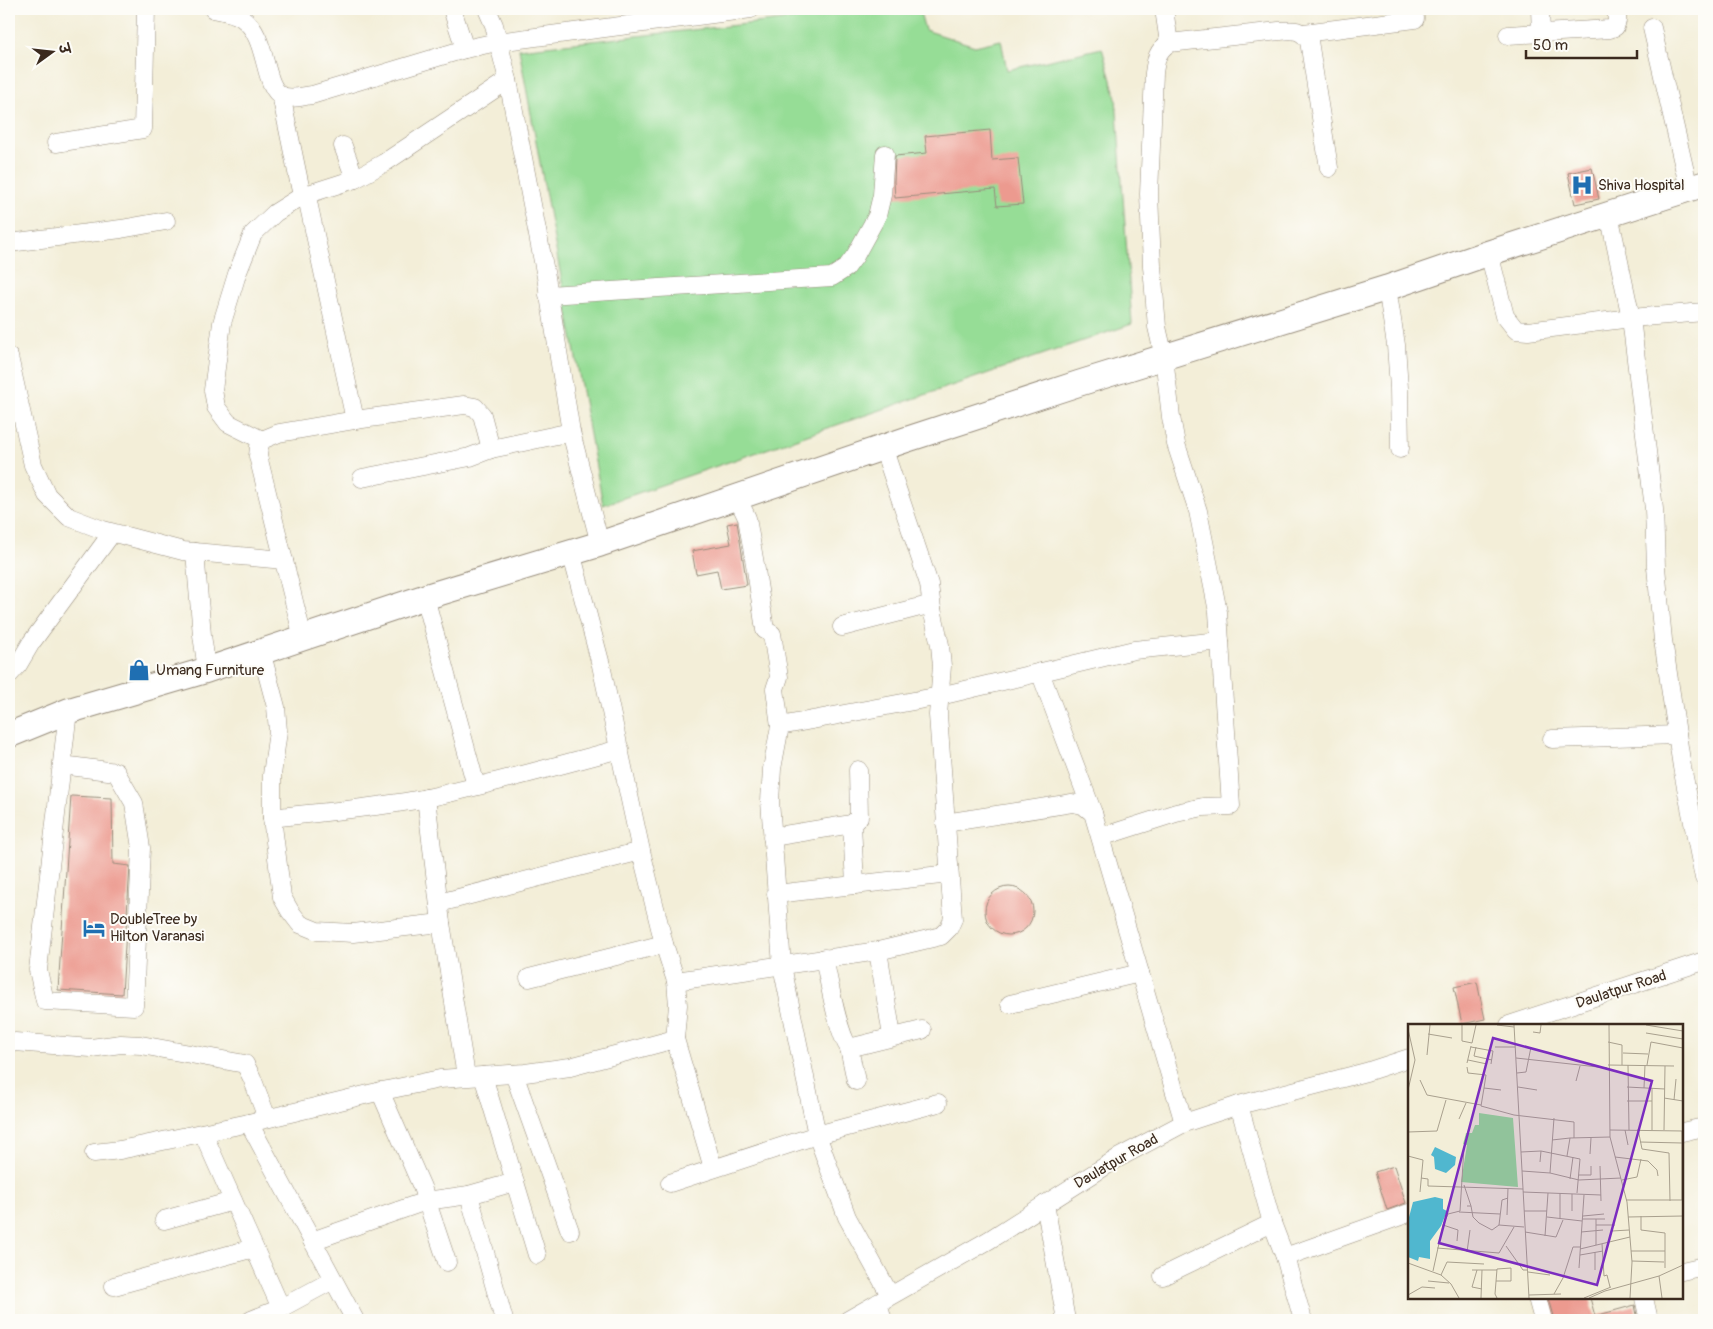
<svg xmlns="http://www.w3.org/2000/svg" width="1713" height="1329" font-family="Pangolin,'Playpen Sans Deva',sans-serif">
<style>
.green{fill:#96dd96;stroke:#68845a}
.building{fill:#ec9a8f}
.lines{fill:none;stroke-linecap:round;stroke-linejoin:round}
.minor-casing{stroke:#978c7b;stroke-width:19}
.highway-casing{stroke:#978c7b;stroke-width:27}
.minor{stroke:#fff;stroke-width:18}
.highway{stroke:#fff;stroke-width:25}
.labels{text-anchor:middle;stroke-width:4;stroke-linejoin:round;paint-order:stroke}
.poi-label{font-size:15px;fill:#3b2a1e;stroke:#fdfcf7;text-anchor:start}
.street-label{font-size:15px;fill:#3b2a1e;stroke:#fdfcf7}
.inset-road{fill:none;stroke:#a9a08e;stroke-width:1}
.view{fill:#7b2cbf;fill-opacity:0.15;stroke:#7b2cbf;stroke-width:2.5}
.inset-edge{fill:none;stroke:#3b2a1e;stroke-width:2.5}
</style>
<rect width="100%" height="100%" fill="#fdfcf7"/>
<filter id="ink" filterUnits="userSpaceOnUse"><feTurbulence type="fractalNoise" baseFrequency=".02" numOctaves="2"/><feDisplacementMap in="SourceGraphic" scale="10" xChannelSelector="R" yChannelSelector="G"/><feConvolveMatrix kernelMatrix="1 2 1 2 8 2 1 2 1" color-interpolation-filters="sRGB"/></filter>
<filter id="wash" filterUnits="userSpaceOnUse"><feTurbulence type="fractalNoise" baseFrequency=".0096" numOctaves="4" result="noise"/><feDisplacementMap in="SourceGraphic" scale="20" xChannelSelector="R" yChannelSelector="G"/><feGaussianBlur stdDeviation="1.12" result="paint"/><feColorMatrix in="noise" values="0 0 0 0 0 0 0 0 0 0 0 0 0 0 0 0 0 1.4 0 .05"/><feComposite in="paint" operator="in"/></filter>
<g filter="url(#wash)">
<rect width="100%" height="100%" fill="#f3eed8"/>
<path class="green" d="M827 9H919L925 30 975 46 1001 40 1007 70 1102 48 1116 98 1132 324 603 505 519 49 828 15Z"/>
<g id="blocks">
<g class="building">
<path d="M990 130 992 160 1018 158 1023 204 997 206 995 189 895 198 894 182 895 156 927 153 925 136Z"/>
<path d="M1592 168 1599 199 1575 204 1568 173Z"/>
<path d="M737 522 747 585 721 589 717 570 696 574 692 551 731 544 727 524Z"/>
<path d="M71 796 112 798 113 864 130 866 122 994 58 990Z"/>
<circle cx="1009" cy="911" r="24"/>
<path d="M1477 982 1485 1019 1462 1024 1454 987Z"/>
<path d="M1394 1166 1406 1203 1387 1210 1375 1172Z"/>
<path d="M1548 1298H1590L1595 1316 1635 1305 1638 1320H1554Z"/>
</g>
</g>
</g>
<g filter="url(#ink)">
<use href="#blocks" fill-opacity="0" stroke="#978c7b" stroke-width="1"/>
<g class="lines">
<g class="minor-casing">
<g id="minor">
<path d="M213 9C222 11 234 12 242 18 269 37 262 86 282 96 291 100 303 96 312 95L465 49 497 42 751 9"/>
<path d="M452 9 465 49"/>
<path d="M487 9 494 25 508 80 546 277 571 432 600 544"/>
<path d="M1164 9 1169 43"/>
<path d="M1540 9 1541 33"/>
<path d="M1652 28 1689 189"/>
<path d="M1304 33 1415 19 1414 9"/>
<path d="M1508 35 1610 29 1615 27 1617 21V9"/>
<path d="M281 95 302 196 308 202 355 420"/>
<path d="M56 143 143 129 146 9"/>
<path d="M343 146 355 179 384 163 508 80"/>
<path d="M1609 214 1631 318 1654 509 1656 567 1663 640 1682 767 1704 878"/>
<path d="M9 243 121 229 166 221"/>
<path d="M1489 253 1505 316 1516 330 1528 331 1631 318 1704 312"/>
<path d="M1387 288 1396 345 1399 388 1400 449"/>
<path d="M548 295 832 277 846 268 855 256 877 216 882 195 885 154"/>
<path d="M9 357 33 465 47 495 69 517 103 530 183 551 284 560"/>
<path d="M262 440 228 423 216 407 213 390 222 323 237 274 253 234 275 213 302 196 355 179"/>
<path d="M883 447 929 584 932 609"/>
<path d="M362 478 470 457 491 449 571 432"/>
<path d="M737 497 747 518 756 570 765 630 772 634 779 677 775 689 780 726"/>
<path d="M195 552 202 635 207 670"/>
<path d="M571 552 601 665 641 851 664 944 676 981 678 1005 675 1039 713 1168"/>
<path d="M425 597 476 786"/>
<path d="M303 638 258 456 259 447 262 440 279 433 355 420 464 405 475 407 482 415 491 449"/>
<path d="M261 651 276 707 278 731 272 775V818L282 897 290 911 300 924 317 931 353 933 441 923"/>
<path d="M1040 672 1093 813"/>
<path d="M9 675 18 665 31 643 112 533"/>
<path d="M1552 739 1677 735"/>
<path d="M62 765 116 772 134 803 141 848 134 1006 45 1001 38 970 68 711"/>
<path d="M426 798 441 923 466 1076"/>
<path d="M272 818C323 812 376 808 427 798 492 784 556 766 620 749"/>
<path d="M945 823 1072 803 1083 805 1093 813 1184 1123"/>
<path d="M772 837 852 824"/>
<path d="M1101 837 1176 813 1203 807 1231 806 1218 612 1198 511 1176 444 1171 417 1164 357 1157 327 1152 266 1149 194 1154 73C1156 59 1157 51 1169 43L1279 31C1293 30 1300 28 1309 41L1329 168"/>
<path d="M855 885 852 824 859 817 858 770"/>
<path d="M776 894 949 874"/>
<path d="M439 903 641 851"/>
<path d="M878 951 892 1036"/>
<path d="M824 958C829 980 837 1031 849 1048L922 1030"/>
<path d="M529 978 664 944"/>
<path d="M676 981 878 951 941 936 949 928 953 919 938 715 942 666 940 645 932 609 925 606 916 608 842 627"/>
<path d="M1010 1004 1140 973"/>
<path d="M1509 1025 1704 961"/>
<path d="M9 1044 15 1042 91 1048 121 1044 141 1045 245 1064 252 1078 267 1118"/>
<path d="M849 1048 856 1081"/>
<path d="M514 1074 570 1231"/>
<path d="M483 1076 537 1255"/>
<path d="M380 1091 422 1187 447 1262"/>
<path d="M1239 1105 1272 1223 1285 1257 1303 1320"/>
<path d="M249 1123 355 1320"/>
<path d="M1682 1132 1704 1127"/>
<path d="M203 1133 281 1308"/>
<path d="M94 1153 120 1150 249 1123 373 1093 440 1079 525 1073 570 1067 675 1039"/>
<path d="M670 1183 817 1135 938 1103"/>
<path d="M469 1195 504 1320"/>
<path d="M1045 1204 1066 1320"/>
<path d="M164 1220 233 1201"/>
<path d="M312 1241 426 1201 469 1195 515 1182"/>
<path d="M1285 1257 1409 1213"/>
<path d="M1682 1271 1704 1266"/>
<path d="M1163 1276 1272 1223"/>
<path d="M114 1286 254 1248"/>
<path d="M890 1295 847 1217 817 1135 782 966 770 801 772 769 780 726 940 696 1134 650 1220 641"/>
<path d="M1537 1298 1543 1320"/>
<path d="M1644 1298 1649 1320"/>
<path d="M878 1303 883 1320"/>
<path d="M251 1320 281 1308 333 1280"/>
<path d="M848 1320 989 1240 1118 1158 1184 1123 1239 1105 1366 1072 1409 1058"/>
</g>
</g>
<g class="highway-casing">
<path id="highway" d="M9 735 68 711 207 670 425 597 600 544 905 440 1080 383 1387 288 1489 253 1704 184"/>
</g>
<use href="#minor" class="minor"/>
<use href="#highway" class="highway"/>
</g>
</g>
<defs>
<g id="hospital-bare" transform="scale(1.725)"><path d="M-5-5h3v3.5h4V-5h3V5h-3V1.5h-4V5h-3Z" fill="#1f6fb2" stroke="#fdfcf7" stroke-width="2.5" paint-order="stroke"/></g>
<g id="shop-bare" transform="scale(1.725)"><path d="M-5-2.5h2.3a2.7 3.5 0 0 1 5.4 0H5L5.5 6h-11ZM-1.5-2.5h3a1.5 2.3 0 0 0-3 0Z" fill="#1f6fb2" stroke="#fdfcf7" stroke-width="2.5" paint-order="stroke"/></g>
<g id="hotel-bare" transform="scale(1.725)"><path d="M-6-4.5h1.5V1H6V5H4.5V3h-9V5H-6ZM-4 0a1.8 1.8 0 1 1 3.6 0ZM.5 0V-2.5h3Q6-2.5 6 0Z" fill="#1f6fb2" stroke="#fdfcf7" stroke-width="2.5" paint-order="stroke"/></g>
</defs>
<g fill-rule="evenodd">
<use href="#hospital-bare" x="1582" y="185"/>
<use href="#shop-bare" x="139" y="670"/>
<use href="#hotel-bare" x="94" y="928"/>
</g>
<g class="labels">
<g class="poi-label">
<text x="1598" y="190">Shiva Hospital</text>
<text x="156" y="675">Umang Furniture</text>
<text x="110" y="924">DoubleTree by<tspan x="110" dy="17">Hilton Varanasi</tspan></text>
</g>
<g class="street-label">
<text transform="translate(1621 989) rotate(-18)" y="5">Daulatpur Road</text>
<text transform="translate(1116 1161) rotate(-30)" y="5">Daulatpur Road</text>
</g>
</g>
<g transform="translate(1408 1024)">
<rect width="275" height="275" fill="#f3eed8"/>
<path d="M71 89 105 94 110 163 53 158 59 121 55 120 58 109H64L67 101H71Z" fill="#96dd96"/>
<path d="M27 123 48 133 47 141 38 149 27 145 26 133 23 131ZM27 173 35 175V185L39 187 33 202 22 217V235L11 233 10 237 0 233V197L5 178Z" fill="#50b7cf"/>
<path class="inset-road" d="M54 1V17L64 19 68 1M89 1 106 3M106 1 121 274M201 1 202 113 219 178 224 238 222 274M238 1 275 7M0 5 7 36 0 66M125 8 132 9 133 1M238 9 275 15M20 10 44 14M200 18 214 21V41M63 23 85 27 83 40M68 23 66 32 84 36M87 23H107M215 29 240 30M19 31 22 1M108 34 199 44M60 36 79 40M59 39 63 22M200 41 266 42M220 41 221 106M239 41 243 18 275 24M59 43 60 49 78 51 76 64M109 49 118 48 123 23M12 56 19 71 73 81M168 57 172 42M110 63 129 66M219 63 257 65M236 64 237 41M93 66 76 64 73 82 106 91 166 98V114M256 74 275 77M266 76 268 55M219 77H244M146 94 142 149 171 156 213 154M51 95 58 79M230 105 234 125 261 129 262 177M202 106 275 107M217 106 220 121M244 106V64M256 106 257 42M0 108 29 107 38 76M144 116 162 114M232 118 274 119M113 128 133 127M182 130 183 114M0 132 15 136 12 168M159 132 162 114 202 113M207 133 240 137 249 146 250 152M132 138 133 127 172 135 169 169M192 142 193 177M114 147 142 149M171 151H183V142M13 154 20 155V162L115 165M162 155 165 133M214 156 229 153 233 135M56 161 63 182H59M115 168 193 171M100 174 94 176 91 201 116 203M218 176H275M274 176V107M63 182 65 193 71 199 84 206 91 201M116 187H139M164 187V170M51 188 92 190M99 191 100 164M175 192 196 190M233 192V206L257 209V244M139 193 174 197M220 193 275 192M152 195V169M174 195H197M188 195V221M35 201 50 206 49 217M188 201H207M204 207 221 206M117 208 148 213 155 196M173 208 195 206M137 212 140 169M194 220 196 252 199 251 202 263M98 222 115 246H119M29 224 91 229 106 203M172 225 222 213M223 227H257M59 228 62 206M187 228V246M172 231 195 227M224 237 256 238M0 239 33 251 43 260 51 274M171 244 176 171M64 246H89M69 246 64 263 74 265M25 247 35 201 40 190 52 187 56 123M120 248 142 251M33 251 39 238 76 240M251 252 254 274M20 257 41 259M88 257H103V244L89 245 87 270 89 274M146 270 155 254 165 223H172M0 271 14 263 27 264M121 271 153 270M73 274 74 246M176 274 203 263M181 274 197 267 251 252 275 241"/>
<path class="view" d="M85 14 244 57 189 261 31 219Z"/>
<rect width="275" height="275" class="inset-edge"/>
</g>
<rect width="1713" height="1329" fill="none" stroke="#fdfcf7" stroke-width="30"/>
<g transform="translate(52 52) rotate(75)" stroke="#fdfcf7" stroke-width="4" paint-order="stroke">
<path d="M0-4L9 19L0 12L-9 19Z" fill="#3b2a1e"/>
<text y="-8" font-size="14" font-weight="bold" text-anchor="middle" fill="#3b2a1e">उ</text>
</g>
<path d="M1526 50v8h111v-8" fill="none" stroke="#3b2a1e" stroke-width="2.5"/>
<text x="1533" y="50" font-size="15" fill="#3b2a1e" stroke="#fdfcf7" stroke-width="4" paint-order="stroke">50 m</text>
</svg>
